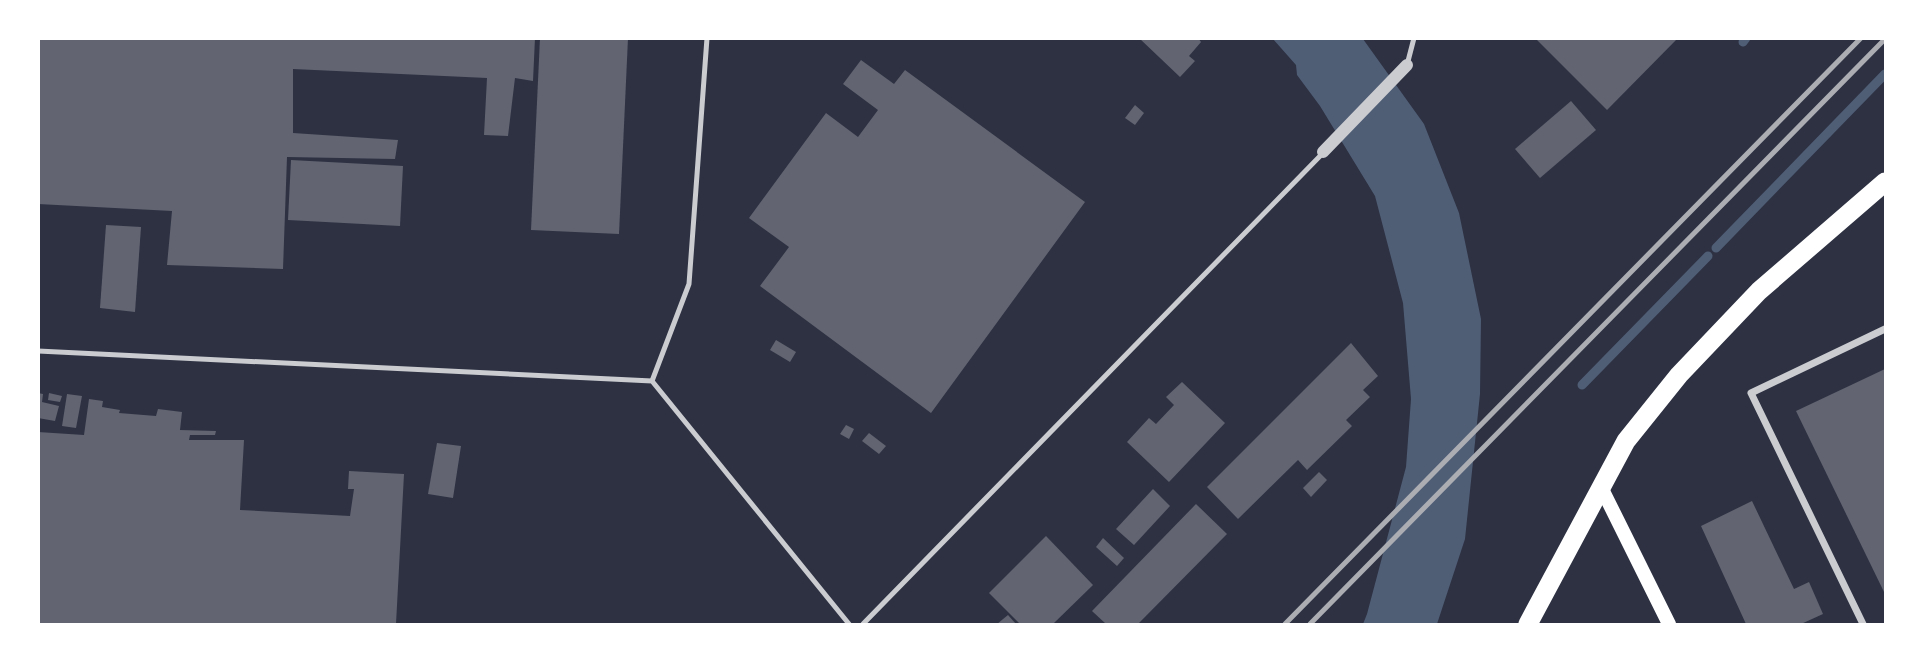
<svg xmlns="http://www.w3.org/2000/svg" width="1924" height="663" font-family="Manrope,sans-serif">
<style>
.water{fill:#4f5d75}
.lines{fill:none;stroke-linecap:round;stroke-linejoin:round}
.stream{stroke:#4f5d75;stroke-width:9}
.building{fill:#626471}
.service{stroke:#caccd0;stroke-width:5}
.minor{stroke:#caccd0;stroke-width:7}
.tertiary{stroke:#caccd0;stroke-width:12}
.secondary{stroke:#fff;stroke-width:14}
.trunk{stroke:#fff;stroke-width:19}
.rail{stroke:#abadb3;stroke-width:5}
</style>
<rect width="100%" height="100%" fill="#2d3142"/>
<path class="water" d="M1273 39H1363L1424 124 1459 213 1481 319 1480 394 1465 539 1437 624H1363L1367 614 1406 467 1411 399 1403 303 1375 196 1320 106 1297 75 1296 65Z"/>
<g class="lines">
<g class="stream">
<path d="M1743 42 1746 38"/>
<path d="M1716 248 1885 74"/>
<path d="M1582 385 1708 256"/>
</g>
</g>
<g class="building">
<path d="M38 38H535L533 81 515 78 508 136 484 135 487 78 293 69V133L398 140 395 159 287 157 283 269 167 265 172 211 38 204Z"/>
<path d="M540 38H628L619 234 531 230Z"/>
<path d="M1139 38H1198L1201 42 1189 56 1195 61 1180 77Z"/>
<path d="M1535 38H1678L1607 110Z"/>
<path d="M861 60 894 84 905 70 1085 202 931 413 760 286 789 247 749 218 826 113 858 137 878 110 843 84Z"/>
<path d="M1571 101 1596 130 1540 178 1515 149Z"/>
<path d="M1135 105 1144 113 1135 125 1125 118Z"/>
<path d="M291 160 403 166 400 226 288 220Z"/>
<path d="M106 225 141 227 135 312 100 308Z"/>
<path d="M776 340 796 352 790 362 770 350Z"/>
<path d="M1351 343 1378 376 1363 390 1370 397 1346 420 1352 426 1307 470 1298 460 1238 519 1207 487Z"/>
<path d="M1885 369V594L1796 411Z"/>
<path d="M1182 382 1225 423 1169 482 1127 442 1149 418 1156 424 1174 405 1166 397Z"/>
<path d="M38 393 43 394 42 402 59 406 55 421 38 418Z"/>
<path d="M49 393 62 396 60 402 48 400Z"/>
<path d="M67 394 82 396 76 428 62 426Z"/>
<path d="M89 399 103 401 102 407 120 410 119 413 156 416 158 409 182 412 180 430 216 431 215 435H190L189 440H244L240 510 350 516 354 489H348L349 471 404 474 396 624H38V432L84 435Z"/>
<path d="M846 425 854 429 849 439 840 434Z"/>
<path d="M869 433 886 446 879 454 862 441Z"/>
<path d="M437 443 461 446 453 498 428 494Z"/>
<path d="M1319 472 1327 480 1311 497 1303 488Z"/>
<path d="M1153 489 1170 506 1134 545 1116 529Z"/>
<path d="M1752 501 1794 589 1809 582 1823 614 1801 624H1746L1701 526Z"/>
<path d="M1196 504 1227 534 1138 624H1106L1092 611Z"/>
<path d="M1046 536 1093 585 1053 624H1020L989 593Z"/>
<path d="M1103 538 1124 558 1117 566 1096 547Z"/>
<path d="M1008 615 1016 624H997Z"/>
</g>
<g class="lines">
<g class="service">
<path d="M1407 65 1414 38"/>
<path d="M38 351 652 381 849 624"/>
<path d="M652 381 689 284 707 38"/>
<path d="M863 624 1323 153"/>
</g>
<path class="minor" d="M1863 624 1751 393 1885 329"/>
<path class="tertiary" d="M1323 152 1407 65"/>
<path class="secondary" d="M1602 489 1669 624"/>
<path class="trunk" d="M1528 624 1626 441 1679 375 1759 291 1885 182"/>
<g class="rail">
<path d="M1285 624 1861 38"/>
<path d="M1310 624 1885 39"/>
</g>
</g>
<rect width="1924" height="663" fill="none" stroke="#ffffff" stroke-width="80"/>
</svg>
